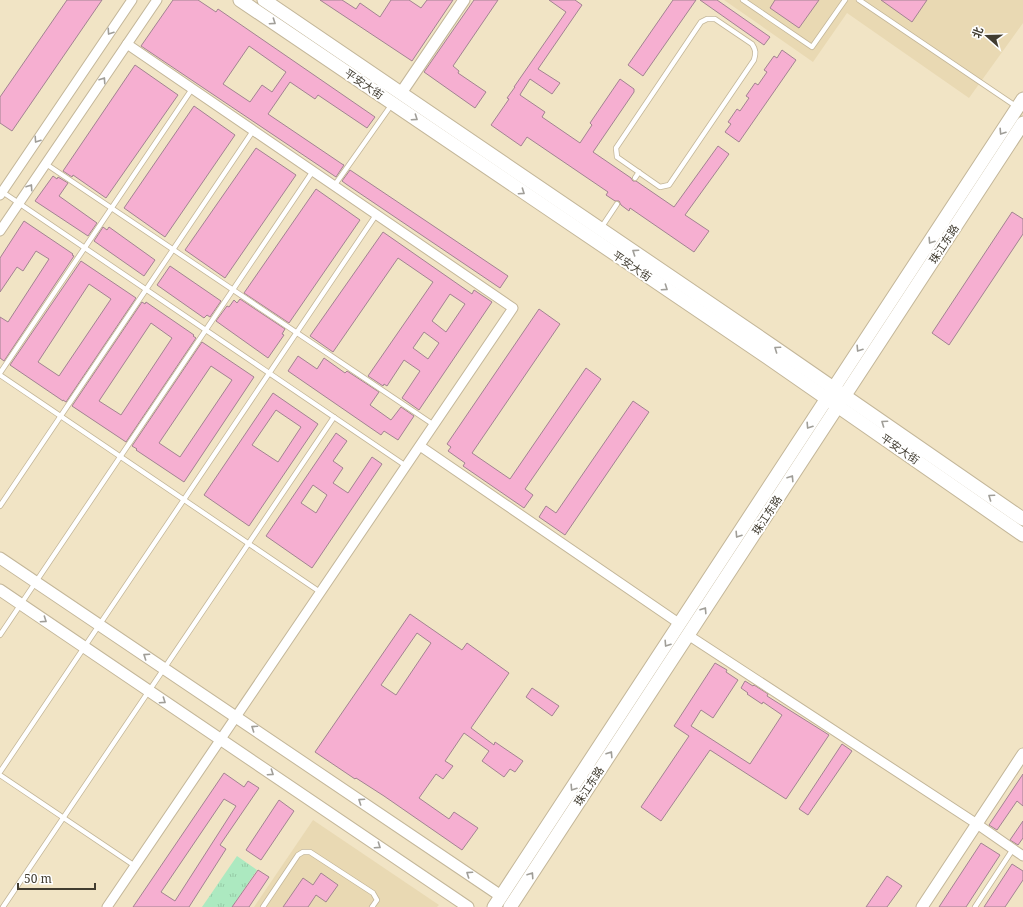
<svg xmlns="http://www.w3.org/2000/svg" width="1023" height="907" font-family="'Noto Serif','Noto Sans SC',serif">
<style>
.built{fill:#e9d9b3}
.grass{fill:url(#grass-tufts)}
.building{fill:#f6afd1;stroke:#a28391;fill-rule:evenodd}
.lines{fill:none;stroke-linecap:round;stroke-linejoin:round}
.service-casing{stroke:#c3b699;stroke-width:6}
.minor-casing{stroke:#c3b699;stroke-width:11}
.tertiary-casing{stroke:#c3b699;stroke-width:13}
.secondary-casing{stroke:#c3b699;stroke-width:15}
.service{stroke:#fff;stroke-width:4.5}
.minor{stroke:#fff;stroke-width:9}
.tertiary{stroke:#fff;stroke-width:11}
.secondary{stroke:#fff;stroke-width:13}
.oneway{stroke:#a09e98}
.labels{text-anchor:middle;stroke-width:4;stroke-linejoin:round;paint-order:stroke}
.street-label{font-size:11px;fill:#413c30;stroke:#fff}
</style>
<defs>
<pattern id="grass-tufts" width="24" height="20" patternUnits="userSpaceOnUse"><rect width="24" height="20" fill="#ace9c0"/><path d="M3 7l-1-3M5 7V3M7 7l1-3M15 17l-1-3M17 17v-4M19 17l1-3" fill="none" stroke="#95c9a5"/></pattern>
</defs>
<rect width="100%" height="100%" fill="#f1e4c5"/>
<g class="built">
<path d="M724 0H1023V23L969 98 847 13 813 62Z"/>
<path d="M313 820 439 905 437 907H254Z"/>
</g>
<path class="grass" d="M237 856 257 870 232 907H202Z"/>
<g class="building">
<path d="M67 0H102L12 131 0 123V97Z"/>
<path d="M173 0H198L216 12 218 9 375 117 367 128 318 95 315 99 290 82 268 114 342 164 344 165 336 177 141 46ZM249 46 286 72 272 92 262 85 250 102 223 84Z"/>
<path d="M320 0H342L356 9 360 3 380 17 391 0H409L421 8 427 0H453L412 61Z"/>
<path d="M474 0H498L453 66 459 71 458 73 486 92 475 108 424 72Z"/>
<path d="M549 0H575L582 5 538 69 560 83 552 94 530 79 521 93 520 95 545 112 542 117 580 143 592 125 590 123 620 79 634 89V92L593 152 631 178 633 181H636L674 207 718 146 729 154 685 215 709 231 694 252 630 208 629 211 621 205 619 201H615L606 195 608 192 527 137 521 146 491 125 509 99 507 98 515 87H514L566 12Z"/>
<path d="M673 0H696L643 76 628 65Z"/>
<path d="M700 0H717L770 37 764 45Z"/>
<path d="M775 0H819L799 28 770 8Z"/>
<path d="M881 0H927L912 22Z"/>
<path d="M782 50 796 60 739 142 725 132 731 124 728 122 737 109 740 111 749 98 746 96 755 83 758 85 767 72 764 70 774 56 777 58Z"/>
<path d="M135 65 178 95 106 198 73 175 72 177 63 171Z"/>
<path d="M194 106 235 135 165 237 124 208Z"/>
<path d="M256 148 296 175 225 278 185 250Z"/>
<path d="M350 170 508 276 500 288 346 184 342 181Z"/>
<path d="M53 176 57 179 58 177 68 183 59 196 97 223 88 236 35 201Z"/>
<path d="M316 189 360 220 289 323 244 293Z"/>
<path d="M1012 212 1023 219V234L949 345 932 333Z"/>
<path d="M24 221 73 254 72 255 74 256 4 361 0 358V317L8 322 49 259 36 251 23 271 17 267 0 292V258Z"/>
<path d="M103 227 107 230 109 227 155 260 144 276 94 241Z"/>
<path d="M383 232 472 294 474 290 492 302 419 410 402 398 420 371 404 360 387 386 384 384 383 386 368 376 433 282 398 258 333 352 310 336ZM450 294 465 304 446 332 432 321ZM424 332 439 343 428 359 413 348Z"/>
<path d="M81 261 136 298 66 402 63 400V401L10 365ZM89 284 111 299 59 376 38 362Z"/>
<path d="M170 266 221 301 210 317 207 315 204 318 157 285Z"/>
<path d="M240 299 285 329 282 334 284 335 268 358 216 321 227 306 229 307 234 300 237 303Z"/>
<path d="M142 302 145 304 146 302 194 335 193 336 196 338 126 442 72 406ZM151 323 172 338 121 415 99 401Z"/>
<path d="M539 309 560 324 472 453 510 479 586 368 601 379 525 489 533 495 524 508 463 466 465 463 448 451 451 447 447 444Z"/>
<path d="M202 342 254 377 184 482 136 450 137 449 132 446ZM211 366 232 380 180 457 159 443Z"/>
<path d="M298 356 317 369 324 358 345 373 347 371 379 392 370 405 391 420 401 407 414 416 398 440 384 431 381 435 288 371Z"/>
<path d="M273 393 318 424 249 526 204 495ZM276 410 301 427 278 462 252 445Z"/>
<path d="M633 401 649 412 565 535 539 517 546 506 556 513Z"/>
<path d="M336 433 347 441 333 461 343 468 333 483 348 493 372 457 382 464 312 568 266 536ZM313 485 327 495 316 513 301 503Z"/>
<path d="M410 614 462 650 467 643 509 673 471 728 494 745 495 742 523 761 515 772 510 769 504 777 482 761 489 751 464 733 445 761 453 766 443 779 436 774 419 798 449 819 454 812 478 828 462 850 384 796 356 778 355 779 315 752ZM417 633 431 643 396 695 381 685Z"/>
<path d="M715 663 727 670 726 672 738 680 713 718 701 710 691 726 750 764 782 715 763 702 762 704 747 694 748 693 741 688 745 681 753 686 754 685 768 694 767 696 829 735 786 799 710 750 661 821 641 807 689 736 674 726Z"/>
<path d="M532 688 559 706 552 716 526 697Z"/>
<path d="M842 744 852 751 808 815 799 809Z"/>
<path d="M224 773 244 787 248 781 259 788 220 845 226 849 189 907H133ZM224 799 236 806 175 901 161 892Z"/>
<path d="M1023 774V806L1017 801 997 830 989 825Z"/>
<path d="M279 800 294 811 261 860 246 850Z"/>
<path d="M1023 821V838L1018 845 1010 840Z"/>
<path d="M981 843 1000 855 966 907H939Z"/>
<path d="M1012 864 1023 871V880L1005 907H984Z"/>
<path d="M258 870 269 877 249 907H232Z"/>
<path d="M321 873 338 885 326 902 316 895 308 907H283L303 878 313 885Z"/>
<path d="M887 876 902 886 887 907H866Z"/>
</g>
<g class="lines">
<g class="service-casing">
<g id="service">
<path d="M743 0 812 47 845 0"/>
<path d="M859 0 1017 107"/>
<path d="M707 19H715L752 44C756 50 756 53 754 60L669 185 660 187 617 157 616 148 701 22Z"/>
<path d="M46 164 434 425"/>
<path d="M635 178 639 172"/>
<path d="M334 186 392 104"/>
<path d="M1 191 406 466"/>
<path d="M601 228 617 204"/>
<path d="M0 373 192 89"/>
<path d="M0 375 320 592"/>
<path d="M0 506 253 131"/>
<path d="M0 635 313 171"/>
<path d="M0 772 376 215"/>
<path d="M0 775 135 866"/>
<path d="M3 907 334 417"/>
<path d="M263 907 298 855 303 852H310L373 893 377 900 372 907"/>
<path d="M975 907 1013 849"/>
</g>
</g>
<g class="minor-casing">
<g id="minor">
<path d="M0 195 132 0"/>
<path d="M0 231 157 0"/>
<path d="M420 446 680 624"/>
<path d="M688 635 977 824 1023 856"/>
<path d="M107 907 513 308 127 44"/>
</g>
</g>
<g class="tertiary-casing">
<g id="tertiary">
<path d="M401 93 464 0"/>
<path d="M0 558 501 896"/>
<path d="M0 590 468 907"/>
<path d="M922 907 1023 754"/>
</g>
</g>
<g class="secondary-casing">
<g id="secondary">
<path d="M240 0 767 357 1023 535"/>
<path d="M264 0 774 347 1023 519"/>
<path d="M494 907 1023 99"/>
<path d="M510 907 1023 123"/>
</g>
</g>
<use href="#service" class="service"/>
<use href="#minor" class="minor"/>
<use href="#tertiary" class="tertiary"/>
<use href="#secondary" class="secondary"/>
</g>
<defs><path id="oneway-chevron" d="M-2-3.5L2.5 0L-2 3.5" fill="none" stroke-width="1.6" stroke-linecap="round" stroke-linejoin="round"/></defs>
<g class="oneway">
<use href="#oneway-chevron" transform="translate(273 22) rotate(34)"/>
<use href="#oneway-chevron" transform="translate(110 32) rotate(124)"/>
<use href="#oneway-chevron" transform="translate(103 80) rotate(-56)"/>
<use href="#oneway-chevron" transform="translate(415 118) rotate(34)"/>
<use href="#oneway-chevron" transform="translate(1002 132) rotate(123)"/>
<use href="#oneway-chevron" transform="translate(37 140) rotate(124)"/>
<use href="#oneway-chevron" transform="translate(30 187) rotate(-56)"/>
<use href="#oneway-chevron" transform="translate(522 192) rotate(34)"/>
<use href="#oneway-chevron" transform="translate(931 241) rotate(123)"/>
<use href="#oneway-chevron" transform="translate(635 252) rotate(-146)"/>
<use href="#oneway-chevron" transform="translate(665 288) rotate(34)"/>
<use href="#oneway-chevron" transform="translate(777 349) rotate(-145)"/>
<use href="#oneway-chevron" transform="translate(859 349) rotate(123)"/>
<use href="#oneway-chevron" transform="translate(884 423) rotate(-145)"/>
<use href="#oneway-chevron" transform="translate(809 426) rotate(123)"/>
<use href="#oneway-chevron" transform="translate(791 478) rotate(-57)"/>
<use href="#oneway-chevron" transform="translate(991 497) rotate(-145)"/>
<use href="#oneway-chevron" transform="translate(738 535) rotate(123)"/>
<use href="#oneway-chevron" transform="translate(704 610) rotate(-57)"/>
<use href="#oneway-chevron" transform="translate(44 620) rotate(34)"/>
<use href="#oneway-chevron" transform="translate(667 644) rotate(123)"/>
<use href="#oneway-chevron" transform="translate(146 656) rotate(-146)"/>
<use href="#oneway-chevron" transform="translate(163 701) rotate(34)"/>
<use href="#oneway-chevron" transform="translate(254 728) rotate(-146)"/>
<use href="#oneway-chevron" transform="translate(610 754) rotate(-57)"/>
<use href="#oneway-chevron" transform="translate(271 773) rotate(34)"/>
<use href="#oneway-chevron" transform="translate(573 788) rotate(123)"/>
<use href="#oneway-chevron" transform="translate(361 801) rotate(-146)"/>
<use href="#oneway-chevron" transform="translate(378 846) rotate(34)"/>
<use href="#oneway-chevron" transform="translate(469 874) rotate(-146)"/>
<use href="#oneway-chevron" transform="translate(531 875) rotate(-56)"/>
</g>
<g class="labels">
<g class="street-label">
<text transform="translate(364 84) rotate(34)" y="4">平安大街</text>
<text transform="translate(944 244) rotate(-57)" y="4">珠江东路</text>
<text transform="translate(632 266) rotate(34)" y="4">平安大街</text>
<text transform="translate(900 449) rotate(35)" y="4">平安大街</text>
<text transform="translate(767 515) rotate(-57)" y="4">珠江东路</text>
<text transform="translate(589 786) rotate(-57)" y="4">珠江东路</text>
</g>
</g>
<g transform="translate(987 36) rotate(290)" stroke="#ffffff" stroke-width="3" paint-order="stroke">
<path d="M0-3L7 15L0 10L-7 15Z" fill="#413c30"/>
<text y="-6" font-size="11" font-weight="bold" text-anchor="middle" fill="#413c30">北</text>
</g>
<path d="M18 883v6h77v-6" fill="none" stroke="#413c30" stroke-width="2"/>
<text x="24" y="883" font-size="12" fill="#413c30" stroke="#ffffff" stroke-width="3" paint-order="stroke">50 m</text>
</svg>
